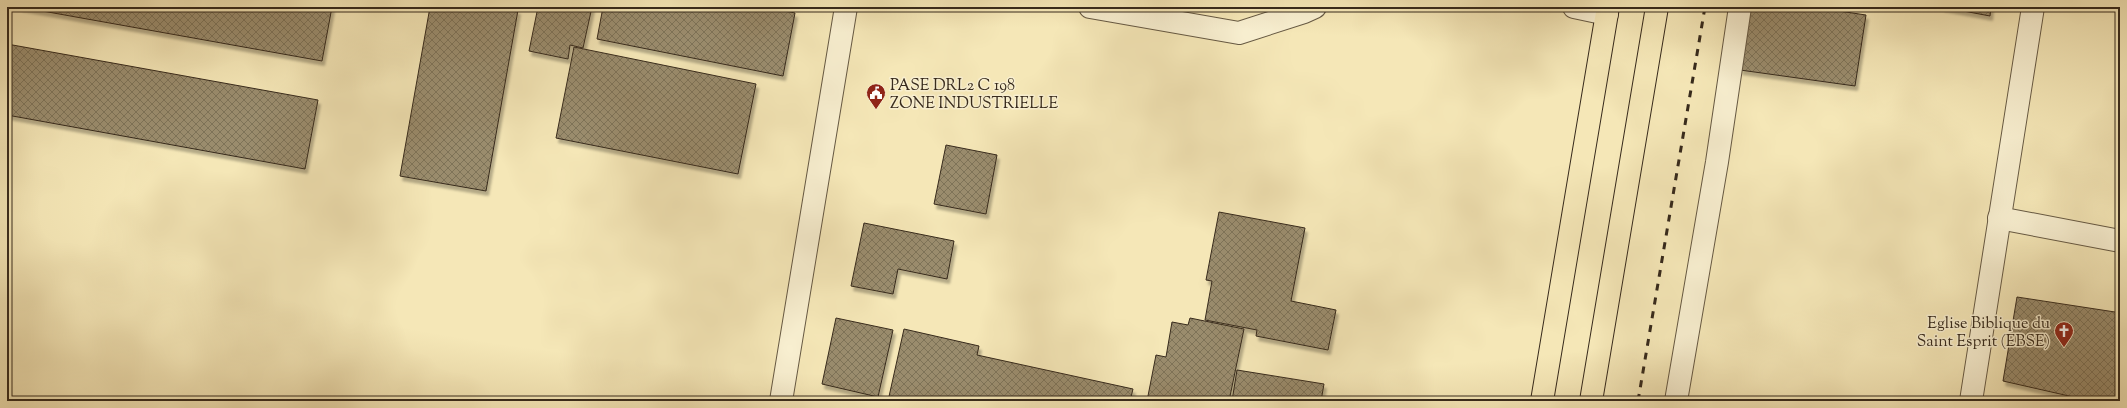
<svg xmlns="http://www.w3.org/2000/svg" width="2127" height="408" font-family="'Sorts Mill Goudy',serif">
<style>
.building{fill:url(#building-cross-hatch);stroke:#372a1c;filter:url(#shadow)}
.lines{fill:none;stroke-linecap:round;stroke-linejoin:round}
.minor-casing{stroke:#665943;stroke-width:24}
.highway-casing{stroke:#372a1c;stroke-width:24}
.minor{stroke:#f8efd0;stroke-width:22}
.highway{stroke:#f5e7b7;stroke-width:22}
.rail{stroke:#372a1c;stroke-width:3;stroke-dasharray:7 7;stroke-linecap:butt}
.labels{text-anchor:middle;stroke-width:3;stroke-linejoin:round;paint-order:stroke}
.poi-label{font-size:16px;fill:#372a1c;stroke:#f8efd0;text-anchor:start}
</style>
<defs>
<pattern id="building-cross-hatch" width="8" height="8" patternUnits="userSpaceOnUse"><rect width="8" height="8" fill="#9a8c6d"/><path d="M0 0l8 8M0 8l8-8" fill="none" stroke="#7e7359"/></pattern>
<filter id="shadow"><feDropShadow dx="2.5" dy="4.5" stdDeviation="1" flood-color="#0004"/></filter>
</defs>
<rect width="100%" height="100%" fill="#f5e7b7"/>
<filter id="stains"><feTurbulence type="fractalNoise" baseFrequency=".005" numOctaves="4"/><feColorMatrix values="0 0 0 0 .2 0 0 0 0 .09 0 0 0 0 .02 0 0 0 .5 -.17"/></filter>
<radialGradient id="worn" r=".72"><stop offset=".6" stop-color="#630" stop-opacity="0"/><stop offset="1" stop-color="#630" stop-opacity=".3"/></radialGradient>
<g class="building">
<path d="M20 7H332L322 61Z"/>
<path d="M430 7H499L518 10 486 191 400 176Z"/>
<path d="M538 7H592L583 48 570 45 568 59 529 51Z"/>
<path d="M603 7H766L795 13 783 76 597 39Z"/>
<path d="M1750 7H1812L1866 15 1855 86 1740 70Z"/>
<path d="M1942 7H1991L1990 16Z"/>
<path d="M7 44 318 100 305 169 7 115Z"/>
<path d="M574 47 756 84 738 174 556 138Z"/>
<path d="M946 145 997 155 986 214 934 204Z"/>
<path d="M1219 212 1305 228 1291 301 1336 310 1328 350 1256 336 1257 330 1205 320 1212 281 1206 280Z"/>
<path d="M864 223 954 241 947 279 898 269 893 294 851 286Z"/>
<path d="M2017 297 2115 312 2120 315V399L2091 401 2003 381Z"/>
<path d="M836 318 893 330 878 397 822 384Z"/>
<path d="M1190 318 1244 329 1229 401H1147L1156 355 1166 357 1172 322 1188 325Z"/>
<path d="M904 329 979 346 977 355 1133 389 1130 401H888Z"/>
<path d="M1237 370 1324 384 1321 401H1232Z"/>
</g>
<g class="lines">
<g class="minor-casing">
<g id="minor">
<path d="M1090 7 1239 33 1304 12 1315 7"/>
<path d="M1574 7 1607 14"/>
<path d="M1999 218 2120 241"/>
<path d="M781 401 846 7"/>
<path d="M1676 401 1717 162 1740 7"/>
<path d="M1971 401 2033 7"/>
</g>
</g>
<g class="highway-casing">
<g id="highway">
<path d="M1542 401 1608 7"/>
<path d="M1591 401 1657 7"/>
</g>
</g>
<use href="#minor" class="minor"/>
<use href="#highway" class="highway"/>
<path class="rail" d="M1638 401 1705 7"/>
</g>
<defs>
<g id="civic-pin" transform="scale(1)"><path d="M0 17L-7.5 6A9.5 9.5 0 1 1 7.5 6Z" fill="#8f2418" stroke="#f8efd0"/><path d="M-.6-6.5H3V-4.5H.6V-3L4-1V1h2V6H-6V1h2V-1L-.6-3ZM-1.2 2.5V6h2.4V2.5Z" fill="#fff"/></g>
<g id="church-pin" transform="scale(1)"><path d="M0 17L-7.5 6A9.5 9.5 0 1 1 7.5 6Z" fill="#8f2418" stroke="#f8efd0"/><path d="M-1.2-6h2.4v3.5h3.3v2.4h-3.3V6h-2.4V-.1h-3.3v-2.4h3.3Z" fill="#fff"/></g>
</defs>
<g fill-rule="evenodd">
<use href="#civic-pin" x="876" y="93"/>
<use href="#church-pin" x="2064" y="331"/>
</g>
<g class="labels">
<g class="poi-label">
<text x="890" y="90">PASE DRL2 C 198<tspan x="890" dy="18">ZONE INDUSTRIELLE</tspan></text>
<text x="2050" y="328" text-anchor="end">Eglise Biblique du<tspan x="2050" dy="18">Saint Esprit (EBSE)</tspan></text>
</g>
</g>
<rect width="2127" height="408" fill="none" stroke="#f5e7b7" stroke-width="24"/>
<rect x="8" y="8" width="2111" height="392" fill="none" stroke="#372a1c" stroke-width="2"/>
<rect x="12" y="12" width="2103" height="384" fill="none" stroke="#372a1c"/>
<rect width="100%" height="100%" filter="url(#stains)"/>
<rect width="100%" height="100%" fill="url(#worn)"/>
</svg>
